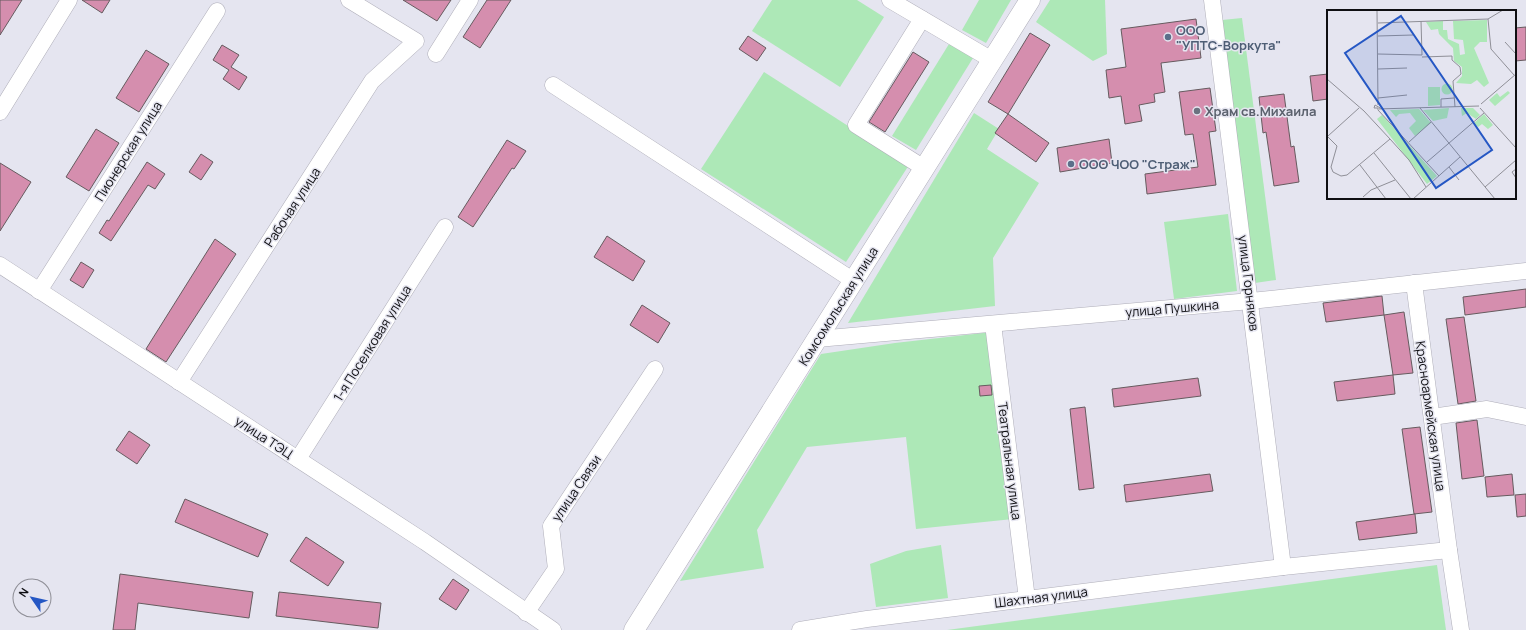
<svg xmlns="http://www.w3.org/2000/svg" width="1526" height="630" font-family="Manrope,sans-serif">
<style>
.green{fill:#ade8b7}
.building{fill:#d58eae;stroke:#665b5f}
.lines{fill:none;stroke-linecap:round;stroke-linejoin:round}
.minor-casing{stroke:#afaeb9;stroke-width:17}
.major-casing{stroke:#afaeb9;stroke-width:21}
.minor{stroke:#fff;stroke-width:16}
.major{stroke:#fff;stroke-width:20}
.service-dot{fill:#5c6f8a;stroke:#e5e5f0;stroke-width:1.5}
.worship-dot{fill:#6b7280;stroke:#e5e5f0;stroke-width:1.5}
.labels{text-anchor:middle;stroke-width:3;stroke-linejoin:round;paint-order:stroke}
.service-label{font-size:13px;font-weight:bold;fill:#4e5e75;stroke:#e5e5f0;text-anchor:start}
.worship-label{font-size:13px;font-weight:bold;fill:#5b616d;stroke:#e5e5f0;text-anchor:start}
.street-label{font-size:13px;fill:#0f0f12;stroke:#e5e5f0}
.inset-road{fill:none;stroke:#8f8f97;stroke-width:1}
.view{fill:#2557c4;fill-opacity:0.15;stroke:#2557c4;stroke-width:2}
.inset-edge{fill:none;stroke:#0f0f12;stroke-width:2}
</style>
<rect width="100%" height="100%" fill="#e5e5f0"/>
<g class="green">
<path d="M772 0H857L884 17 840 87 752 31Z"/>
<path d="M979 0H1011L986 43 962 30Z"/>
<path d="M1050 0H1105L1107 54 1093 61 1036 22Z"/>
<path d="M1242 18 1276 280 1255 283 1222 20Z"/>
<path d="M949 44 973 58 916 150 892 136Z"/>
<path d="M764 72 909 165 846 262 701 169Z"/>
<path d="M974 113 999 129 987 149 1039 183 993 258 995 306 848 323Z"/>
<path d="M1228 214 1237 291 1174 299 1164 222Z"/>
<path d="M992 332 1013 519 916 529 906 437 807 447 757 530 764 568 680 581 821 354 895 343Z"/>
<path d="M941 545 948 598 876 607 870 564 906 551Z"/>
<path d="M1437 565 1446 630H947Z"/>
</g>
<g class="building">
<path d="M0 0H22L0 35Z"/>
<path d="M82 0H110L102 13Z"/>
<path d="M403 0H451L437 21Z"/>
<path d="M487 0H511L480 48 463 37Z"/>
<path d="M1196 19 1201 58 1161 63 1165 92 1154 94 1155 102 1139 105 1142 121 1125 124 1121 96 1109 98 1106 70 1126 67 1121 29Z"/>
<path d="M1526 27V60L1515 61V28Z"/>
<path d="M1030 33 1050 45 1008 114 988 102Z"/>
<path d="M748 36 766 48 757 61 739 49Z"/>
<path d="M222 45 239 55 231 67 247 77 239 90 223 79 229 70 213 60Z"/>
<path d="M146 50 169 64 139 112 116 98Z"/>
<path d="M913 52 929 62 885 132 869 122Z"/>
<path d="M1328 74V99L1313 101 1310 76Z"/>
<path d="M1210 88 1216 131 1209 132 1216 185 1147 194 1145 174 1198 167 1193 134 1185 135 1179 92Z"/>
<path d="M1284 94 1291 147 1294 146 1299 182 1274 186 1266 132 1263 133 1259 97Z"/>
<path d="M1008 114 1049 143 1036 162 995 133Z"/>
<path d="M96 129 119 143 89 191 66 177Z"/>
<path d="M1109 139 1112 163 1060 172 1057 148Z"/>
<path d="M507 140 526 151 514 169 512 168 473 227 458 217Z"/>
<path d="M201 154 213 162 201 180 189 172Z"/>
<path d="M147 162 165 174 155 189 148 185 111 241 99 233 107 220 109 221Z"/>
<path d="M0 163 31 182 0 231Z"/>
<path d="M607 236 645 261 633 281 594 257Z"/>
<path d="M215 239 236 254 166 362 146 349Z"/>
<path d="M81 262 94 270 83 288 70 280Z"/>
<path d="M1526 289V307L1465 315 1463 297Z"/>
<path d="M1382 296 1384 315 1326 322 1323 303Z"/>
<path d="M642 305 670 323 658 343 630 325Z"/>
<path d="M1404 312 1413 373 1393 375 1384 315Z"/>
<path d="M1464 317 1476 401 1458 404 1446 319Z"/>
<path d="M1393 375 1395 394 1337 401 1334 382Z"/>
<path d="M1198 378 1201 396 1114 407 1112 389Z"/>
<path d="M991 385 992 395 980 396 979 386Z"/>
<path d="M1085 407 1094 488 1079 490 1070 409Z"/>
<path d="M1477 420 1484 476 1462 479 1456 423Z"/>
<path d="M1420 427 1432 512 1414 514 1402 429Z"/>
<path d="M129 431 150 445 137 464 116 450Z"/>
<path d="M1210 474 1213 491 1126 502 1124 485Z"/>
<path d="M1512 474 1514 495 1487 497 1485 477Z"/>
<path d="M1526 494V516L1517 517 1515 495Z"/>
<path d="M185 499 268 534 258 557 175 522Z"/>
<path d="M1415 514 1417 533 1359 540 1356 522Z"/>
<path d="M306 537 344 562 328 586 290 561Z"/>
<path d="M120 574 253 592 249 618 138 603 135 630H113Z"/>
<path d="M453 579 469 590 456 610 439 599Z"/>
<path d="M279 592 381 603 378 628 276 616Z"/>
</g>
<g class="lines">
<g class="minor-casing">
<g id="minor">
<path d="M890 0 992 60"/>
<path d="M1212 0 1283 567"/>
<path d="M922 19 856 125 924 168"/>
<path d="M436 54 470 0"/>
<path d="M553 85 854 281"/>
<path d="M0 112 69 0"/>
<path d="M0 265 425 542 553 630"/>
<path d="M1414 283 1449 550 1461 630"/>
<path d="M39 291 217 11"/>
<path d="M993 324 1027 599"/>
<path d="M817 339 1251 301 1526 271"/>
<path d="M179 382 372 81 416 41 349 0"/>
<path d="M1432 417 1487 409 1526 417"/>
<path d="M298 459 445 227"/>
<path d="M526 613 556 569 551 526 655 369"/>
<path d="M800 630 867 619 1283 567 1449 550"/>
</g>
</g>
<g class="major-casing">
<path id="major" d="M634 630 1030 0"/>
</g>
<use href="#minor" class="minor"/>
<use href="#major" class="major"/>
</g>
<g class="service-dot">
<circle cx="1168" cy="37" r="4"/>
<circle cx="1071" cy="164" r="4"/>
</g>
<circle class="worship-dot" cx="1197" cy="111" r="4"/>
<g class="labels">
<g class="service-label">
<text x="1176" y="35">ООО<tspan x="1176" dy="15">"УПТС-Воркута"</tspan></text>
<text x="1079" y="169">ООО ЧОО "Страж"</text>
</g>
<g class="worship-label">
<text x="1205" y="116">Храм св.Михаила</text>
</g>
<g class="street-label">
<text transform="translate(128 151) rotate(-58)" y="5">Пионерская улица</text>
<text transform="translate(292 207) rotate(-57)" y="5">Рабочая улица</text>
<text transform="translate(1249 283) rotate(83)" y="5">улица Горняков</text>
<text transform="translate(838 306) rotate(-58)" y="5">Комсомольская улица</text>
<text transform="translate(1172 308) rotate(-5)" y="5">улица Пушкина</text>
<text transform="translate(372 343) rotate(-58)" y="5">1-я Поселковая улица</text>
<text transform="translate(1431 416) rotate(82)" y="5">Красноармейская улица</text>
<text transform="translate(264 437) rotate(33)" y="5">улица ТЭЦ</text>
<text transform="translate(1010 461) rotate(83)" y="5">Театральная улица</text>
<text transform="translate(576 488) rotate(-56)" y="5">улица Связи</text>
<text transform="translate(1041 597) rotate(-7)" y="5">Шахтная улица</text>
</g>
</g>
<g transform="translate(1327 10)">
<rect width="189" height="189" fill="#e5e5f0"/>
<path d="M160 10V32H153L147 38 162 73 157 77 150 70 144 74 129 73 135 66V57L127 51 126 38 112 24 111 19 104 20 99 12 116 11V20H120L121 29 132 34 133 45 138 44 136 30 127 29 126 11ZM114.5 79a5.5 5.5 0 1 1 11 0a5.5 5.5 0 1 1-11 0ZM101 77H113V95L101 96ZM181 81 183 83 168 96 162 90 170 83 173 87ZM122 98 120 108 106 111 96 100ZM134 98H146L153 105 149 109 140 103 135 106ZM92 99 104 113 88 126 82 118 89 111 83 103 72 104 69 107 63 100ZM157 104 166 115 161 119 155 114 151 117 147 113ZM55 105 110 166 100 174 50 109Z" fill="#ade8b7"/>
<path class="inset-road" d="M50 1 51 95M161 9 164 39 187 65M51 13 161 9 176 0M51 26 86 25M178 32 189 44M51 44 95 45 94 11M95 47 125 46V50L133 57 134 64 126 71 128 97M51 59 80 58M0 69 37 101 63 129 82 150 99 177M51 88 80 85M154 94 189 64M114 97V89L127 88M51 98H47L48 95 55 99M93 98 168 189M153 98 189 138M50 99 152 96M51 100 112 166M0 126 10 136 4 157 6 162 14 166 20 165 63 129M1 126 32 98M82 132 104 112M47 143 84 189M100 152 157 103M33 155 59 189M122 157 132 170M189 159 185 162 189 168M158 177 189 150M36 187 44 180 68 170M86 189 133 147"/>
<path class="view" d="M74 6 165 140 109 178 18 43Z"/>
<rect width="189" height="189" class="inset-edge"/>
</g>
<g transform="translate(32 598) rotate(304)"><circle r="19" fill="#e5e5f0" stroke="#8f8f97"/>
<path d="M0-3L7 15L0 10L-7 15Z" fill="#2557c4"/>
<text y="-6" font-size="11" font-weight="bold" text-anchor="middle" fill="#0f0f12">N</text>
</g>
</svg>
